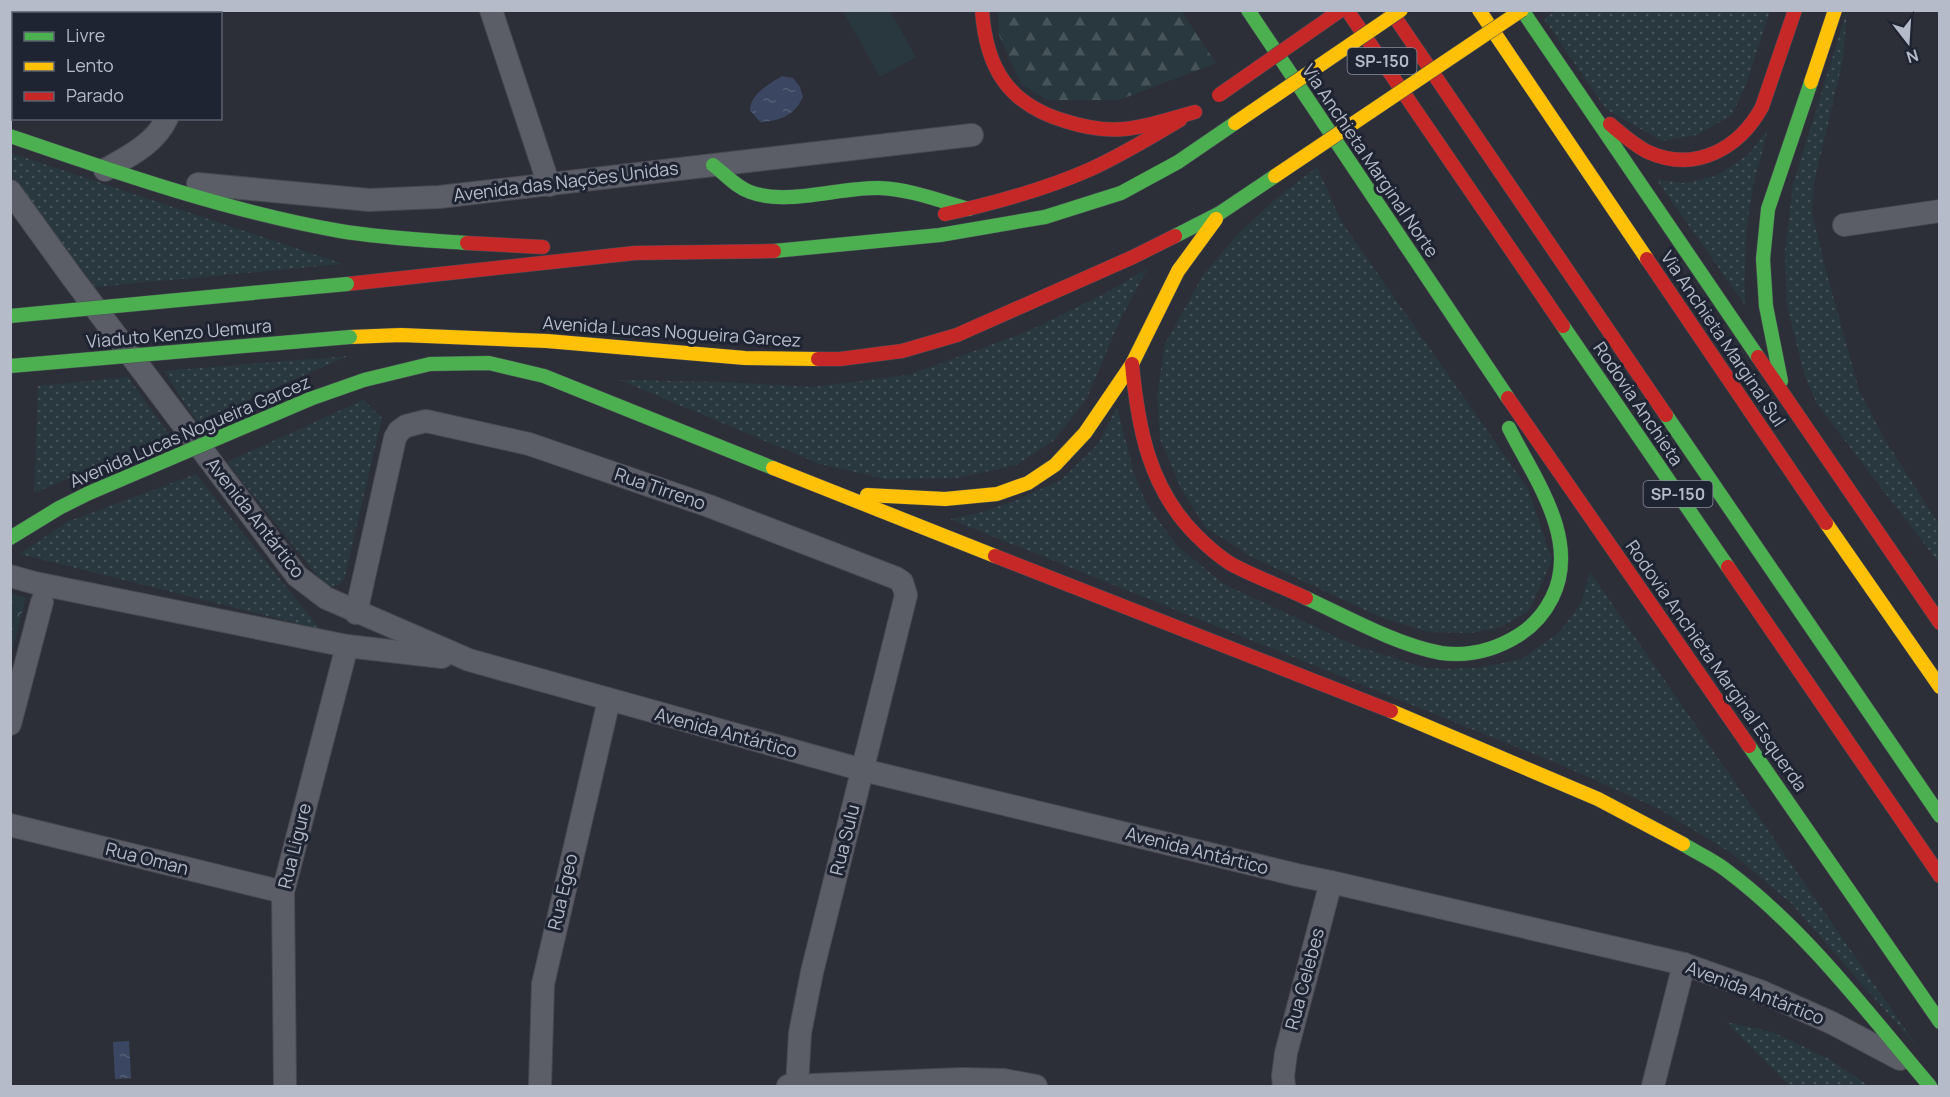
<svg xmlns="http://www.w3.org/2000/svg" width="1950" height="1097" font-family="Manrope,sans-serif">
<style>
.grass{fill:url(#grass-dots)}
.forest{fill:url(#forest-firs)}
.park{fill:url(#park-crowns)}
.garden{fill:#29383e}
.water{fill:url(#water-ripples)}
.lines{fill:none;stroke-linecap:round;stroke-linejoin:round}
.street-casing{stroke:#484a51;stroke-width:24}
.fast-casing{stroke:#4a4c55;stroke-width:15}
.slow-casing{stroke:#4a4c55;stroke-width:15}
.jam-casing{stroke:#4a4c55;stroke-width:15}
.street{stroke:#5b5e67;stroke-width:22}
.fast{stroke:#4caf50;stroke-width:14}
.slow{stroke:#ffc107;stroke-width:14}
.jam{stroke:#c62828;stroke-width:14}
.fast-bridge-casing{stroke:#4a4c55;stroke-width:15;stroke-linecap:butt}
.slow-bridge-casing{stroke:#4a4c55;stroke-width:15;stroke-linecap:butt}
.jam-bridge-casing{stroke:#4a4c55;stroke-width:15;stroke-linecap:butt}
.fast-bridge{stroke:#4caf50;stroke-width:14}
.slow-bridge{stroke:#ffc107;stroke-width:14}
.jam-bridge{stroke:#c62828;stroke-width:14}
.labels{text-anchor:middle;stroke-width:6;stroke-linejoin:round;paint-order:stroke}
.shield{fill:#1f2433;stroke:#898e9c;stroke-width:1.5}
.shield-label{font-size:16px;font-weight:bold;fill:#b6bbc9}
.street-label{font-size:18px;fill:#b6bbc9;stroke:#1f2433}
</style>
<defs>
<pattern id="grass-dots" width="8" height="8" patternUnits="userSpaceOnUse" patternTransform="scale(1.5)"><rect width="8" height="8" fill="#29383e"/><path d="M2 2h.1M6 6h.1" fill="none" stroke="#465359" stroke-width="1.8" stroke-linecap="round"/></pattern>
<pattern id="forest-firs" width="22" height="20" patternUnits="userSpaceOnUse" patternTransform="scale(1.5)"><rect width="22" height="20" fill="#29383e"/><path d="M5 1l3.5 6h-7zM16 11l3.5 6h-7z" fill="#465359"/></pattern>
<pattern id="park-crowns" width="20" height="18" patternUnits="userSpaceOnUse" patternTransform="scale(1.5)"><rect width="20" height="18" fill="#29383e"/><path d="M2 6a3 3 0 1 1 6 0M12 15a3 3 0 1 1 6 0" fill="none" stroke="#465359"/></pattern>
<pattern id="water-ripples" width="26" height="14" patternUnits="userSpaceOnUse" patternTransform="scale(1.5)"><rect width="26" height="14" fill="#3b4762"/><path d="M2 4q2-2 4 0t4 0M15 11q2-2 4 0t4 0" fill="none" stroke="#556077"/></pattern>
</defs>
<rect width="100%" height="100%" fill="#2c2f38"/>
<g class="grass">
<path d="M1557 10 1770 11 1747 82 1732 115 1697 135 1662 141 1606 109 1544 19Z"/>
<path d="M1847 11 1843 59 1814 183 1812 213 1825 267 1859 390 1884 438 1939 525V563L1817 404 1805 377 1787 306 1785 251 1793 184Z"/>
<path d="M1768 129C1763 150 1756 172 1752 193 1745 230 1744 268 1745 305L1656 179 1683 183 1716 176 1748 155Z"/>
<path d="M11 153 343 264 95 287 11 176Z"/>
<path d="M1317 167 1341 221 1528 489 1552 560 1529 611 1501 627 1471 633 1428 632 1380 617 1250 556 1205 527 1181 488 1160 439 1157 395 1165 344 1203 275 1236 236 1274 200Z"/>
<path d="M1148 268 1121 318 1086 400 1053 441 1016 465 957 478 885 479 820 464 620 380 724 382 813 387 908 375 1026 332 1104 294Z"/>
<path d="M348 356 197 422 164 371Z"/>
<path d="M128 377 170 436 34 493 38 386Z"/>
<path d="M363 400 382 418 344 580 339 585 326 587 227 462Z"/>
<path d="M1117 407 1134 473 1146 503 1177 546 1224 584 1356 646 1422 667 1442 669 1479 668 1521 659 1560 632 1581 603 1590 572 1918 1048 1792 904 1730 852 1659 809 1566 767 950 519 979 513 1017 500 1061 480 1098 444Z"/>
<path d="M196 474 320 629 20 554 67 522Z"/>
<path d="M1726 1022 1772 1032 1827 1058 1869 1086H1790Z"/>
</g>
<path class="forest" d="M998 11H1181L1216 63 1119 100H1047L1021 84 999 35Z"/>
<path class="park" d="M11 594 26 598 11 654 10 594Z"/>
<path class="garden" d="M843 11H890L916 57 880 77Z"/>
<g class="water">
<path d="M782 76 793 78 800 87 803 97C794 116 780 121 760 122L750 110C751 93 768 85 782 76Z"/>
<path d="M129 1041 131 1078 115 1079 113 1042Z"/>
</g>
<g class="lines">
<g class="street-casing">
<g id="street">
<path d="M144 10 145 14"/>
<path d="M491 10 549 185"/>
<path d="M105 170C129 156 155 144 167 118"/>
<path d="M198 184 369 200 439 197 972 135"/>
<path d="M10 191 72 277 297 576 326 598 469 660 863 770 1297 875 1331 882 1684 964 1760 991 1832 1023 1900 1059"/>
<path d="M1844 225 1940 211"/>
<path d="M10 576 35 583 347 646 442 657"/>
<path d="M356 613 395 438 399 431 406 426 426 421 529 444 709 506 896 578 902 582 906 595 812 972 800 1033 797 1086"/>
<path d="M10 724 42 602"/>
<path d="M10 825 283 892"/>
<path d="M285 1086 283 892 347 646"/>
<path d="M540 1086 543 984 609 700"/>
<path d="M788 1086 962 1079 1004 1080 1036 1086"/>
<path d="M1284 1086 1283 1076 1286 1053 1331 882"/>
<path d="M1653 1086 1684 964"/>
</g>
</g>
<g class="fast-casing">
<g id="fast">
<path d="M1248 10 1508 398"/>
<path d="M1522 10 1758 357"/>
<path d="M10 136C118 173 227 211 340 231 382 238 425 240 467 243"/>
<path d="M713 165C725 174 736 187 750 192 788 206 839 187 879 188 910 189 940 201 969 209"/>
<path d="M1175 236 1220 213 1275 176"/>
<path d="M774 251 940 235 1045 217 1121 193 1178 162 1235 123"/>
<path d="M1563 326 1728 567"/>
<path d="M1781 381 1766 306 1763 259 1768 209 1811 82"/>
<path d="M310 399 364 380 430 364 489 363 544 376 773 468"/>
<path d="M1666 415 1940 816"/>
<path d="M10 538 59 508 89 493"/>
<path d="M1306 598C1347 617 1397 645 1441 653 1470 657 1495 650 1519 635 1533 626 1545 612 1552 598 1581 540 1534 478 1509 428"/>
<path d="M1749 746 1940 1022"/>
<path d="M1683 844C1697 853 1713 860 1726 870 1806 930 1866 1011 1930 1086"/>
</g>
</g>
<g class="slow-casing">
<g id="slow">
<path d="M1479 10 1647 259"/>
<path d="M1811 82 1835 10"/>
<path d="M350 337 401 335 547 341 745 358 818 359"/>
<path d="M773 468 995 556"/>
<path d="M867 495 945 499 997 494 1028 483 1055 465 1085 433 1132 364 1178 271 1216 219"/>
<path d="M1826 523 1940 687"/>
<path d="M1391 711 1598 799 1683 844"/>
</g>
</g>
<g class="jam-casing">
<g id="jam">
<path d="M982 10C986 68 1008 104 1065 121 1084 127 1104 131 1124 129 1148 127 1172 118 1195 112"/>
<path d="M1347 10 1563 326"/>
<path d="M1390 10 1666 415"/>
<path d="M1610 124C1622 134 1634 145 1648 152 1695 173 1739 149 1762 107L1795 10"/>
<path d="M945 214C995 203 1044 190 1091 169 1122 155 1151 137 1180 120"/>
<path d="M467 243 543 247"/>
<path d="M1647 259 1826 523"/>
<path d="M347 284 635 253 774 251"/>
<path d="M1758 357 1940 623"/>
<path d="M818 359H840L902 351 957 335 1133 257 1175 236"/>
<path d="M1132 364C1138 428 1149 488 1196 535 1206 545 1218 556 1231 564 1255 577 1281 586 1306 598"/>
<path d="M1508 398 1749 746"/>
<path d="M995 556 1391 711"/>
<path d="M1728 567 1940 876"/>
</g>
</g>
<use href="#street" class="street"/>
<use href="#fast" class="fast"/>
<use href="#slow" class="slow"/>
<use href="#jam" class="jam"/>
<g class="fast-bridge-casing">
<g id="fast-bridge">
<path d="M10 316 347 284"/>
<path d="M10 366 350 337"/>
<path d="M89 493 310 399"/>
</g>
</g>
<g class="slow-bridge-casing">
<g id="slow-bridge">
<path d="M1235 123 1401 10"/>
<path d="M1275 176 1522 10"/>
</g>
</g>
<g class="jam-bridge-casing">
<path id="jam-bridge" d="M1219 95 1341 10"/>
</g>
<use href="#fast-bridge" class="fast-bridge"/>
<use href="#slow-bridge" class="slow-bridge"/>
<use href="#jam-bridge" class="jam-bridge"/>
</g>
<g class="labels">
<g class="shield">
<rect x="1347.5" y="48" width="69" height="26" rx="4.5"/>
<rect x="1643.5" y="481" width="69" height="26" rx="4.5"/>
</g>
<g class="shield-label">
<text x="1382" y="67">SP-150</text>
<text x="1678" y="500">SP-150</text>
</g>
<g class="street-label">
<text transform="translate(1370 161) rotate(56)" y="6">Via Anchieta Marginal Norte</text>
<text transform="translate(566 182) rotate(-7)" y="6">Avenida das Nações Unidas</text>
<text transform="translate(672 332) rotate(4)" y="6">Avenida Lucas Nogueira Garcez</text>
<text transform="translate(179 334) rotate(-5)" y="6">Viaduto Kenzo Uemura</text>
<text transform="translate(1723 339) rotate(56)" y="6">Via Anchieta Marginal Sul</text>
<text transform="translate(1638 404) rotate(56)" y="6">Rodovia Anchieta</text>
<text transform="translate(190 432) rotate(-23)" y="6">Avenida Lucas Nogueira Garcez</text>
<text transform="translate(660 489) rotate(19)" y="6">Rua Tirreno</text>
<text transform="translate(255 518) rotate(52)" y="6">Avenida Antártico</text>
<text transform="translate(1716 666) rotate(55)" y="6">Rodovia Anchieta Marginal Esquerda</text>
<text transform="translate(726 733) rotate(15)" y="6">Avenida Antártico</text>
<text transform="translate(845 840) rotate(-76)" y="6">Rua Sulu</text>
<text transform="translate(295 846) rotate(-76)" y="6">Rua Ligure</text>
<text transform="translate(1197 851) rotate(14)" y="6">Avenida Antártico</text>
<text transform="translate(147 859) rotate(14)" y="6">Rua Oman</text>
<text transform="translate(563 892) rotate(-77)" y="6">Rua Egeo</text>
<text transform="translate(1305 979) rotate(-75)" y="6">Rua Celebes</text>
<text transform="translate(1755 993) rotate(21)" y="6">Avenida Antártico</text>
</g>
</g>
<rect width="1950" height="1097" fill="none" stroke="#b6bbc9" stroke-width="24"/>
<rect x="12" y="12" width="210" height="108" fill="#1f2433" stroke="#5b606f" stroke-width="1.5"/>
<rect x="24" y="32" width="30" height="9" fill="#4caf50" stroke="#5b606f" stroke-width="1.5"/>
<text x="66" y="42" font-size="18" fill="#b6bbc9">Livre</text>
<rect x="24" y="62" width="30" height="9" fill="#ffc107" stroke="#5b606f" stroke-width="1.5"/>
<text x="66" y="72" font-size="18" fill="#b6bbc9">Lento</text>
<rect x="24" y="92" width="30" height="9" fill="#c62828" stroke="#5b606f" stroke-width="1.5"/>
<text x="66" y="102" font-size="18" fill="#b6bbc9">Parado</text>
<g transform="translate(1908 42) rotate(163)" stroke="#1f2433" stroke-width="4.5" paint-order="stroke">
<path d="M0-4.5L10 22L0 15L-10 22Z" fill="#b6bbc9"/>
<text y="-9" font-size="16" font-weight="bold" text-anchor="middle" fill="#b6bbc9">N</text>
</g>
</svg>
